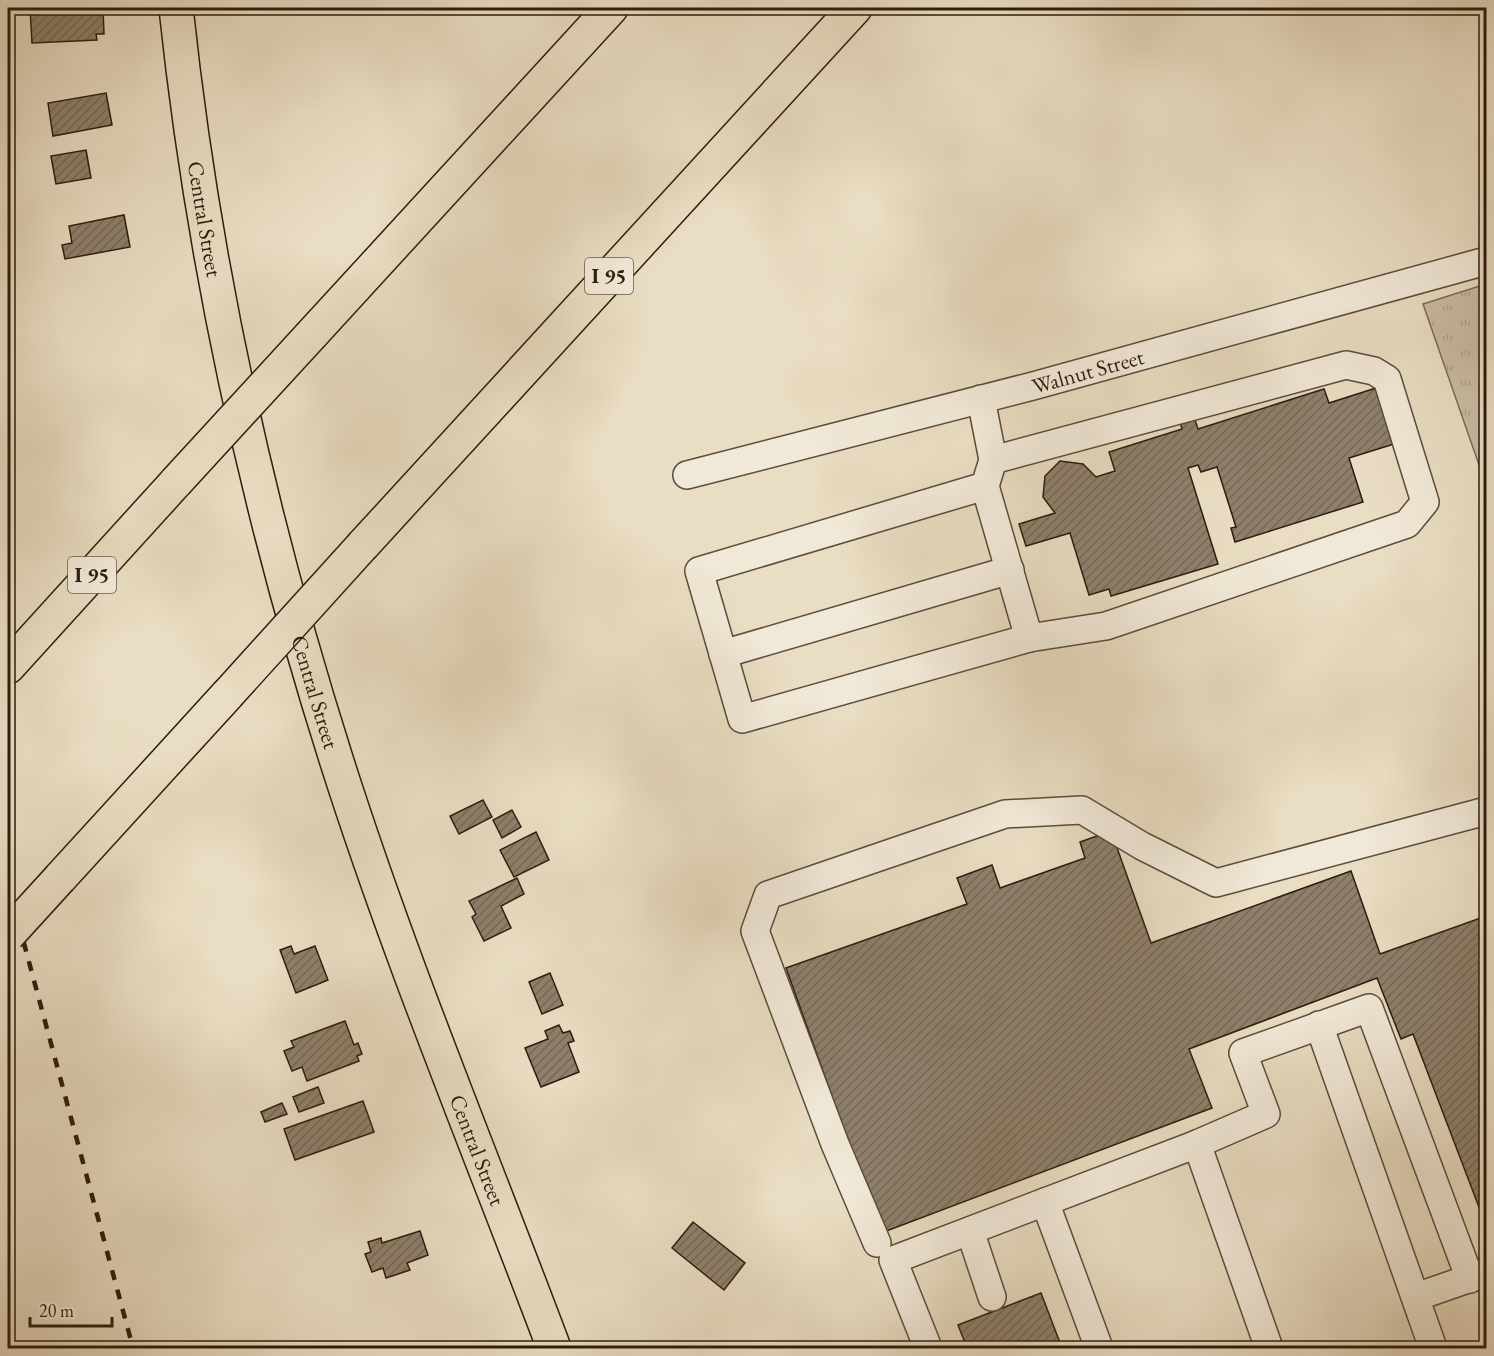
<svg xmlns="http://www.w3.org/2000/svg" width="1494" height="1356" font-family="'EB Garamond',serif">
<style>
.park{fill:url(#park-tufts);stroke:#7a6c59;stroke-width:1.5}
.building{fill:url(#building-hatch);stroke:#2c1c0e;stroke-width:1.5}
.lines{fill:none;stroke-linecap:round;stroke-linejoin:round}
.minor-casing{stroke:#5b4c3b;stroke-width:30}
.major-casing{stroke:#2c1c0e;stroke-width:36}
.highway-casing{stroke:#2c1c0e;stroke-width:36}
.minor{stroke:#f1e9d8;stroke-width:27}
.major{stroke:#e9ddc3;stroke-width:33}
.highway{stroke:#e9ddc3;stroke-width:33}
.rail{stroke:#2c1c0e;stroke-width:4.5;stroke-dasharray:10 10;stroke-linecap:butt}
.highway-bridge-casing{stroke:#2c1c0e;stroke-width:36;stroke-linecap:butt}
.highway-bridge{stroke:#e9ddc3;stroke-width:33}
.labels{text-anchor:middle;stroke-width:4.5;stroke-linejoin:round;paint-order:stroke}
.shield{fill:#f1e9d8;stroke:#675a4b;stroke-width:1.5}
.shield-label{font-size:21px;font-weight:bold;fill:#2c1c0e}
.street-label{font-size:22px;fill:#2c1c0e;stroke:#f1e9d8}
</style>
<defs>
<pattern id="park-tufts" width="24" height="20" patternUnits="userSpaceOnUse" patternTransform="scale(1.5)"><rect width="24" height="20" fill="#c9bca4"/><path d="M3 7l-1-3M5 7V3M7 7l1-3M15 17l-1-3M17 17v-4M19 17l1-3" fill="none" stroke="#ada18c"/></pattern>
<pattern id="building-hatch" width="6" height="6" patternUnits="userSpaceOnUse" patternTransform="scale(1.5)"><rect width="6" height="6" fill="#8e806c"/><path d="M-1 1l2-2M0 6l6-6M5 7l2-2" fill="none" stroke="#746857"/></pattern>
</defs>
<rect width="100%" height="100%" fill="#e9ddc3"/>
<filter id="stains"><feTurbulence type="fractalNoise" baseFrequency=".00333" numOctaves="4"/><feColorMatrix values="0 0 0 0 .2 0 0 0 0 .09 0 0 0 0 .02 0 0 0 .5 -.17"/></filter>
<radialGradient id="worn" r=".72"><stop offset=".6" stop-color="#630" stop-opacity="0"/><stop offset="1" stop-color="#630" stop-opacity=".3"/></radialGradient>
<path class="park" d="M1486 284V485L1423 304Z"/>
<g class="building">
<path d="M30 8H103L104 34H96L97 40 32 43Z"/>
<path d="M106 93 112 125 53 136 48 103Z"/>
<path d="M86 150 91 178 56 184 51 156Z"/>
<path d="M124 215 130 247 65 259 62 245 72 243 69 226Z"/>
<path d="M1376 388 1394 444 1349 458 1363 502 1235 542 1231 528 1236 527 1217 467 1201 472 1198 465 1188 468 1218 564 1111 596 1109 589 1089 595 1070 533 1026 546 1019 524 1055 513 1043 497 1045 476 1060 461 1083 464 1096 477 1115 471 1109 452 1182 429 1180 422 1194 417 1198 429 1324 389 1329 403Z"/>
<path d="M483 800 492 817 459 834 450 816Z"/>
<path d="M512 810 521 827 502 838 493 820Z"/>
<path d="M1111 831 1151 943 1351 871 1380 954 1486 916V1214L1482 1215 1413 1034 1401 1039 1377 978 1189 1049 1212 1108 881 1233 786 968 967 904 957 878 992 865 1000 888 1085 858 1080 842Z"/>
<path d="M536 832 549 860 514 877 500 850Z"/>
<path d="M517 878 524 894 501 906 511 928 484 941 472 917 476 914 469 901Z"/>
<path d="M291 946 294 954 315 946 328 980 296 993 280 950Z"/>
<path d="M550 973 563 1005 542 1014 529 982Z"/>
<path d="M345 1021 354 1045 358 1043 362 1054 357 1056 359 1061 307 1081 302 1067 292 1071 284 1051 294 1047 291 1041Z"/>
<path d="M559 1025 563 1033 570 1031 574 1041 568 1043 579 1072 541 1087 525 1048 548 1039 545 1031Z"/>
<path d="M318 1087 324 1103 299 1112 293 1097Z"/>
<path d="M363 1101 374 1132 295 1160 284 1129Z"/>
<path d="M282 1103 287 1114 265 1122 261 1112Z"/>
<path d="M693 1222 745 1263 724 1290 672 1248Z"/>
<path d="M420 1231 428 1255 407 1263 410 1270 386 1278 383 1268 372 1272 365 1254 371 1252 368 1242 381 1238 382 1243Z"/>
<path d="M1041 1293 1062 1348H967L958 1325Z"/>
</g>
<g class="lines">
<g class="minor-casing">
<g id="minor">
<path d="M981 399 993 460 985 486 1029 638 742 719 699 571 985 486"/>
<path d="M993 460 1346 365 1374 371 1387 379 1425 502 1407 524 1106 626 1029 638"/>
<path id="s1" d="M687 475 1033 386 1486 261"/>
<path d="M723 654 1010 570"/>
<path d="M1319 1025 1433 1348"/>
<path d="M1197 1144 1269 1348"/>
<path d="M1045 1202 1099 1348"/>
<path d="M970 1231 992 1297"/>
<path d="M877 1243 835 1144 755 931 768 895 1005 814 1082 810 1142 846 1216 883 1486 811"/>
<path d="M1416 1297 1485 1273"/>
<path d="M928 1348 893 1260 1197 1144 1266 1114 1243 1053 1369 1008 1470 1279"/>
</g>
</g>
<g class="major-casing">
<g id="major">
<path id="s2" d="M176 8C203 263 259 517 337 762 400 960 481 1154 554 1348"/>
</g>
</g>
<g class="highway-casing">
<g id="highway">
<path d="M312 334 611 8"/>
<path d="M363 545 855 8"/>
<path d="M8 667 176 482"/>
<path d="M60 878 228 694"/>
</g>
</g>
<use href="#minor" class="minor"/>
<use href="#major" class="major"/>
<use href="#highway" class="highway"/>
<path class="rail" d="M8 884 133 1348"/>
<g class="highway-bridge-casing">
<g id="highway-bridge">
<path d="M176 482 312 334"/>
<path d="M228 694 363 545"/>
<path d="M8 935 60 878"/>
</g>
</g>
<use href="#highway-bridge" class="highway-bridge"/>
</g>
<g class="labels">
<g class="shield">
<rect x="585" y="258" width="48" height="36" rx="4.5"/>
<rect x="68" y="557" width="48" height="36" rx="4.5"/>
</g>
<g class="shield-label">
<text x="609" y="283">I 95</text>
<text x="92" y="582">I 95</text>
</g>
<g class="street-label">
<text dy="8" stroke="none"><textPath href="#s2" startOffset="213">Central Street</textPath></text>
<text dy="8" stroke="none"><textPath href="#s1" startOffset="414">Walnut Street</textPath></text>
<text dy="8" stroke="none"><textPath href="#s2" startOffset="699">Central Street</textPath></text>
<text dy="8" stroke="none"><textPath href="#s2" startOffset="1185">Central Street</textPath></text>
</g>
</g>
<rect width="1494" height="1356" fill="none" stroke="#e9ddc3" stroke-width="30"/>
<rect x="9" y="9" width="1476" height="1338" fill="none" stroke="#2c1c0e" stroke-width="3"/>
<rect x="15" y="15" width="1464" height="1326" fill="none" stroke="#2c1c0e" stroke-width="1.5"/>
<path d="M30 1317v9h82v-9" fill="none" stroke="#2c1c0e" stroke-width="3"/>
<text x="39" y="1317" font-size="18" fill="#2c1c0e" stroke="#f1e9d8" stroke-width="4.5" paint-order="stroke">20 m</text>
<rect width="100%" height="100%" filter="url(#stains)"/>
<rect width="100%" height="100%" fill="url(#worn)"/>
</svg>
